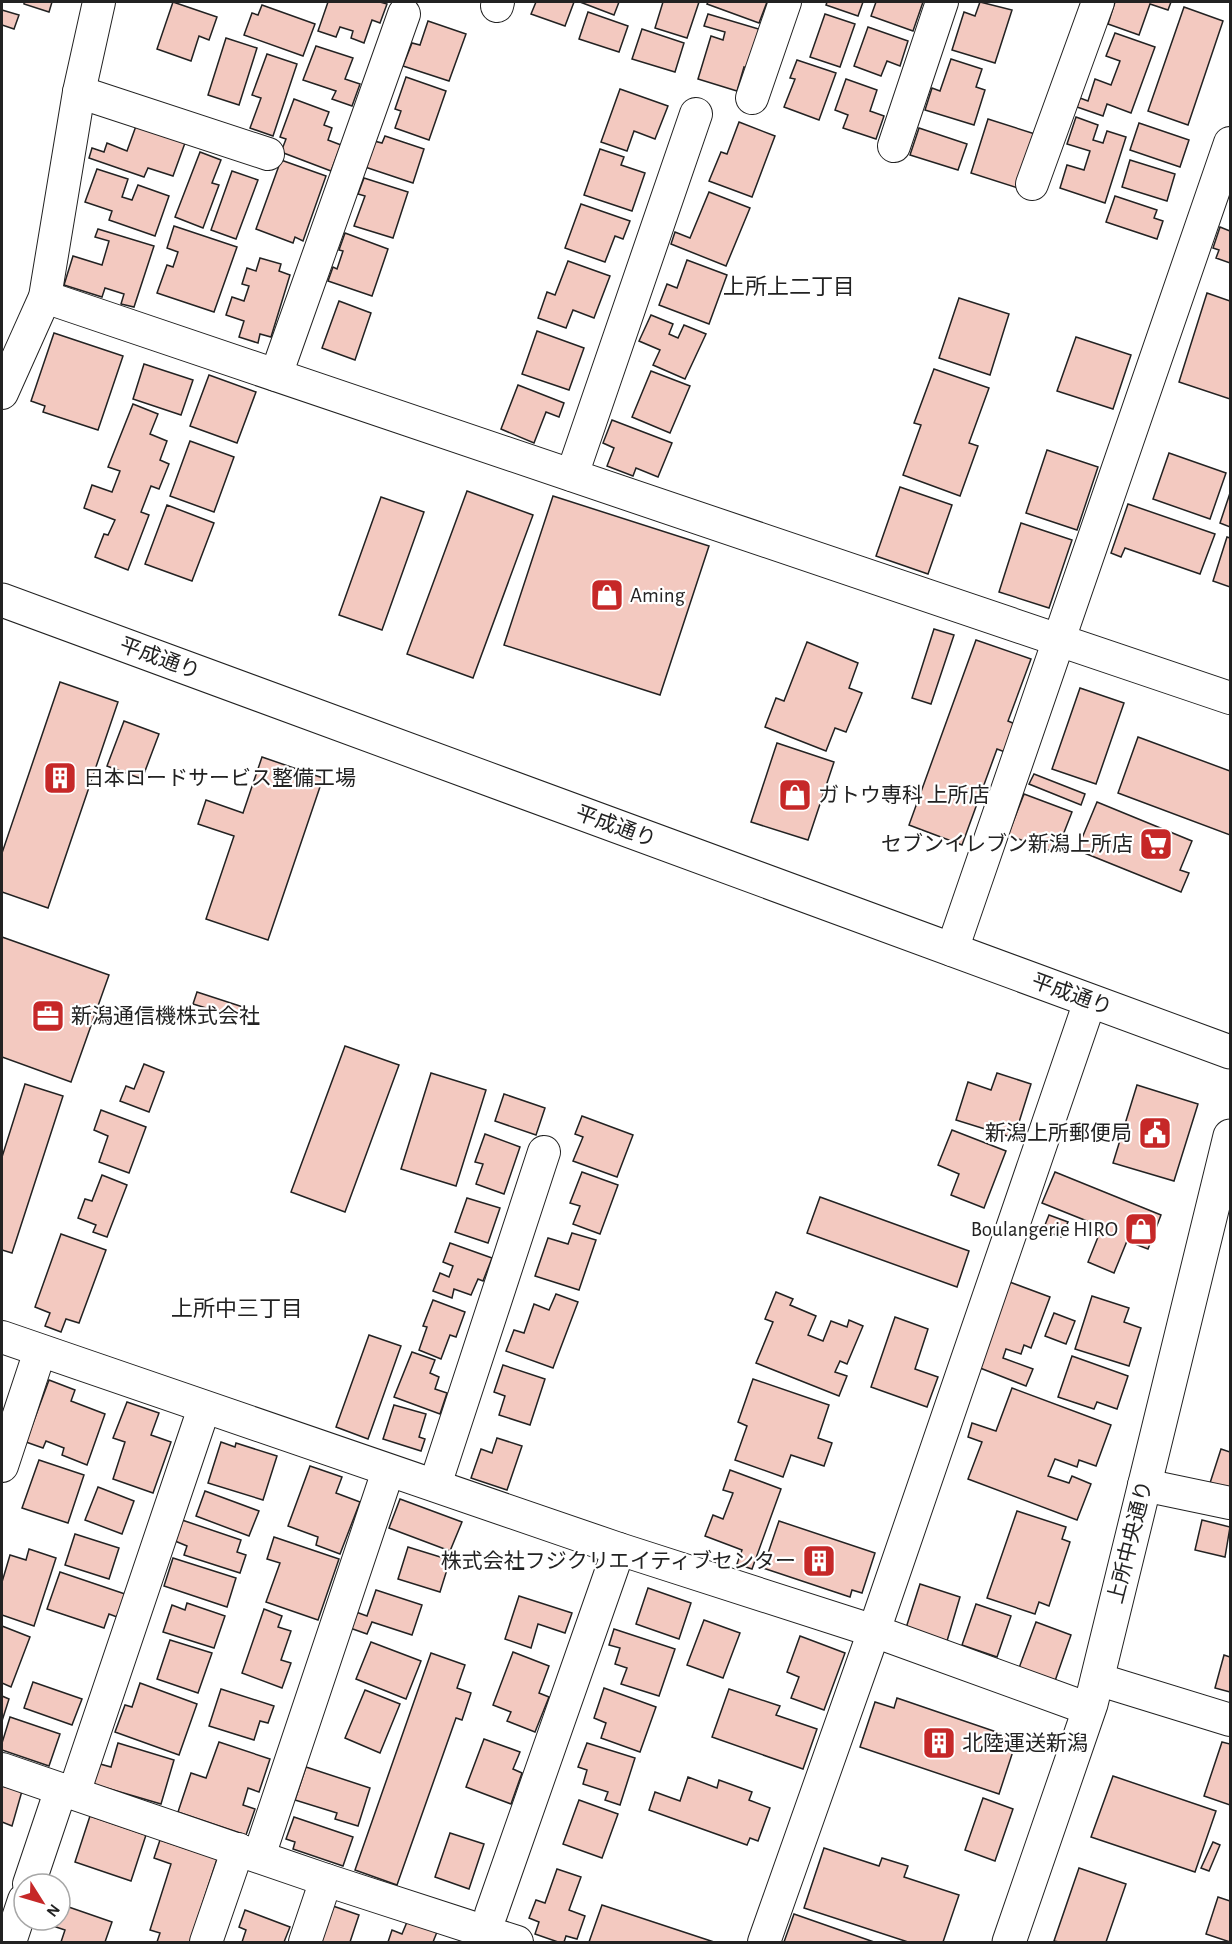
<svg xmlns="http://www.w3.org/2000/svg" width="1232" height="1944" font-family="'Alegreya Sans','Noto Sans JP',sans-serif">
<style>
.building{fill:#f3c9c0;stroke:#222;stroke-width:1.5}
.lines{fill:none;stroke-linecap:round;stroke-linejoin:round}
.minor-casing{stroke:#222;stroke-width:34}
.tertiary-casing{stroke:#222;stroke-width:35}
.minor{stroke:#fff;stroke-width:32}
.tertiary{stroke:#fff;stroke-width:33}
.labels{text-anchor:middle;stroke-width:4.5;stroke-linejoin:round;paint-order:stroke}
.poi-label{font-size:21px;fill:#222;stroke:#fff;text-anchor:start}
.street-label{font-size:21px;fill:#222;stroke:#fff}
.neighbourhood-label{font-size:22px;fill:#222;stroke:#fff}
</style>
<rect width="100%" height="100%" fill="#fff"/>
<g class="building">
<path d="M24 2H52L49 12 24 4Z"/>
<path d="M173 2 217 17 209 40 199 36 191 61 157 49Z"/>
<path d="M328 2H380L387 4 380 23 372 20 364 43 351 38 353 31 340 27 336 37 318 31Z"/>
<path d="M536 2H574L565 26 531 14Z"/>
<path d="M580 2H619L614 15Z"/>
<path d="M663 2H699L687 38 655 28Z"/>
<path d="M708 2H767L759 23 707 4Z"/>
<path d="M827 2H863L858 16 826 5Z"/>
<path d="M876 2H923L913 31 871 16Z"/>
<path d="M980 2 1012 10 995 63 952 50 964 12 975 16Z"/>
<path d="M1115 2H1171L1168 10 1150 4 1139 35 1108 24Z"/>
<path d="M262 5 315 24 303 56 244 35 252 13 258 15Z"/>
<path d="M1184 7 1223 21 1188 125 1148 111Z"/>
<path d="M2 10 19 15 14 29 2 25Z"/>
<path d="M588 12 628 26 619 52 579 39Z"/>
<path d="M708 14 762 30 750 69 744 67 737 91 698 79 711 36 723 40 725 32 704 26Z"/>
<path d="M825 14 855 24 840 67 810 57Z"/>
<path d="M428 21 466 34 449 81 403 66 412 43 420 45Z"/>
<path d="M868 27 908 41 900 66 887 61 881 76 854 66Z"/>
<path d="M642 29 684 43 675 72 632 59Z"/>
<path d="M1115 33 1155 47 1131 113 1107 104 1103 116 1077 107 1080 98 1088 101 1095 79 1111 85 1120 61 1106 56Z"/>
<path d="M226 38 257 48 239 105 208 95Z"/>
<path d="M316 46 353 58 345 79 360 84 352 106 332 99 336 91 303 80Z"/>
<path d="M267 54 297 64 273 136 250 128 261 98 252 95Z"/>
<path d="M951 59 982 69 976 87 985 90 974 125 925 110 932 88 940 91Z"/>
<path d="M797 60 836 73 819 120 784 107 795 79 790 78Z"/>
<path d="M406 77 446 91 429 140 395 128 401 111 395 109Z"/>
<path d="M846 79 877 90 870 111 884 116 876 139 843 128 848 115 835 110Z"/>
<path d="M620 89 668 106 655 139 634 131 627 151 601 142Z"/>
<path d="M294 99 329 112 324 125 332 128 328 140 341 145 331 171 281 152 286 139 280 137Z"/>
<path d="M1076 117 1098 125 1093 140 1103 143 1107 131 1126 137 1105 203 1060 188 1067 165 1084 170 1090 151 1067 144Z"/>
<path d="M988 119 1035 134 1018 188 971 173Z"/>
<path d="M739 122 775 136 752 197 709 181 721 152 727 154Z"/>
<path d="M1139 123 1189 140 1180 167 1130 150Z"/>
<path d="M136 126 185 143 173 176 148 168 144 177 89 158 92 148 104 152 107 143 127 151Z"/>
<path d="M919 128 967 144 958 170 910 155Z"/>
<path d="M385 136 424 149 413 183 365 167 374 141 382 143Z"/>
<path d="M600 149 624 157 621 165 645 173 632 211 584 195Z"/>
<path d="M200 152 221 160 212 183 219 185 203 228 175 217Z"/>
<path d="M281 160 326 176 303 241 295 237 293 243 256 229Z"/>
<path d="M1130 160 1175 174 1167 201 1122 187Z"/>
<path d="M97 169 128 179 122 197 132 200 138 185 169 196 155 236 109 220 112 211 85 202Z"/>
<path d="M232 171 258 180 236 239 211 230Z"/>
<path d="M364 178 408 192 393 238 354 226 365 196 358 194Z"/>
<path d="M709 192 750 208 726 266 671 244 675 232 690 238Z"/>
<path d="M1115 196 1157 210 1154 218 1163 221 1157 239 1106 222Z"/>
<path d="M581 204 630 221 623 239 615 236 605 262 565 248Z"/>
<path d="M174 226 237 247 214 312 157 293 167 265 173 267 178 252 167 248Z"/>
<path d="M1220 227 1230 231V263L1216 258 1219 250 1213 248Z"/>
<path d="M98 229 154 246 134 307 121 304 124 294 105 288 102 297 64 285 73 256 102 265 109 241 95 237Z"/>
<path d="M345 233 388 249 372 296 328 281 333 267 337 269 343 251 339 250Z"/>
<path d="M260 258 281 264 279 271 290 275 271 337 260 334 258 343 239 337 244 321 226 315 232 297 244 301 249 286 242 284 247 268 256 271Z"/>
<path d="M687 260 727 275 709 324 659 305 667 284 677 288Z"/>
<path d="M568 261 610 276 594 318 573 310 566 328 538 318 547 292 555 295Z"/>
<path d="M1207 293 1230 301V399L1179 382Z"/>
<path d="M959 298 1009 314 990 375 939 358Z"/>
<path d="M339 301 371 313 355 360 322 348Z"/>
<path d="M651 315 673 324 669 334 678 338 684 325 706 334 685 379 653 365 660 350 639 341Z"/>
<path d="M537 331 584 348 569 390 522 374Z"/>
<path d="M54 333 123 356 98 430 43 412 45 406 31 401Z"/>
<path d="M1076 337 1131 355 1113 409 1057 391Z"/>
<path d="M144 364 193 380 181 415 133 399Z"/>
<path d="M934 369 989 388 969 443 978 446 960 496 903 475 921 425 914 423Z"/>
<path d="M651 371 690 386 670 433 632 417Z"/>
<path d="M209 375 256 392 237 443 190 426Z"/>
<path d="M518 385 564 403 559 417 546 412 534 443 501 429Z"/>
<path d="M133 404 158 414 150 434 167 441 160 460 169 464 159 489 151 486 141 512 149 515 128 570 95 557 104 534 108 535 115 520 84 508 92 485 112 492 120 471 108 467Z"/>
<path d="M612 420 672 443 658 477 636 468 633 476 607 466 614 448 603 443Z"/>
<path d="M190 441 234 457 214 512 170 496Z"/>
<path d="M1047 450 1098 467 1077 530 1026 513Z"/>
<path d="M1169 453 1226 473 1210 519 1153 499Z"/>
<path d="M900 487 952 505 928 574 876 556Z"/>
<path d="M467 491 533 515 473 678 407 654Z"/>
<path d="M1230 493V527L1220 523Z"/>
<path d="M553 496 709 546 660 695 504 645Z"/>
<path d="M381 497 424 512 382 630 339 615Z"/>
<path d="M1128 504 1215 534 1200 574 1125 548 1121 557 1111 553Z"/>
<path d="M167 505 214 523 192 581 145 564Z"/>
<path d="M1021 523 1072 540 1049 608 999 592Z"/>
<path d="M1227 537 1230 538V587L1213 581Z"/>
<path d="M934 629 954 635 931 704 912 698Z"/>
<path d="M976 640 1031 659 1008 721 1015 724 1005 752 997 749 962 845 909 825Z"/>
<path d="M807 642 858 663 849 688 862 693 846 732 835 728 826 751 765 727 776 698 784 701Z"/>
<path d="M60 682 118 702 48 908 2 892V853Z"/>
<path d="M1080 688 1124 703 1096 784 1052 769Z"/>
<path d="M124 721 159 734 142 779 107 766Z"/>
<path d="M1138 737 1230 771V835L1118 793Z"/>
<path d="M777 743 834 762 808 840 751 822Z"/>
<path d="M262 757 323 778 268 940 206 919 234 836 198 824 206 800 243 813Z"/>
<path d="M1034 774 1085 794 1081 805 1029 784Z"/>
<path d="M1024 794 1072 812 1056 853 1008 835Z"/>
<path d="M1097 802 1192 841 1180 870 1189 873 1181 892 1077 850Z"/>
<path d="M2 937 109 975 71 1082 2 1057Z"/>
<path d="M197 992 243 1007 239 1018 193 1004Z"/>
<path d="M345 1046 399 1065 345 1212 291 1192Z"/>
<path d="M144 1064 164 1072 149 1112 120 1101 126 1086 134 1089Z"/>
<path d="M431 1073 486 1090 456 1186 401 1169Z"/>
<path d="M997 1073 1031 1084 1014 1138 956 1120 968 1082 991 1090Z"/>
<path d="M25 1084 63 1096 12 1253 2 1250V1157Z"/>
<path d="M1137 1085 1198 1104 1174 1181 1113 1163Z"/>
<path d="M504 1094 545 1108 536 1135 495 1121Z"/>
<path d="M101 1110 146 1127 129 1173 99 1162 108 1136 94 1130Z"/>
<path d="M582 1116 633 1135 617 1177 573 1161 583 1137 575 1134Z"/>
<path d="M952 1130 1006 1151 984 1208 951 1195 959 1174 938 1165Z"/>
<path d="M485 1134 520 1147 504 1194 476 1184 483 1164 475 1162Z"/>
<path d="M582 1172 618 1185 600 1234 573 1224 580 1206 570 1203Z"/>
<path d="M1055 1172 1161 1215 1148 1249 1127 1241 1114 1273 1088 1262 1102 1227 1042 1203Z"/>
<path d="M102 1175 127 1185 107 1237 93 1232 96 1225 78 1218 85 1199 92 1201Z"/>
<path d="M820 1197 969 1251 957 1287 807 1233Z"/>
<path d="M467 1198 500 1208 488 1243 455 1232Z"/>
<path d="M1049 1215 1068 1222 1061 1237 1043 1230Z"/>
<path d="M572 1233 596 1240 579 1290 535 1276 548 1238 568 1244Z"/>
<path d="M61 1234 106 1250 79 1323 66 1319 61 1332 45 1326 50 1313 35 1307Z"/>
<path d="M450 1243 492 1258 483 1281 478 1279 471 1295 454 1289 452 1298 433 1291 440 1273 449 1277 453 1266 443 1262Z"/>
<path d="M1007 1281 1050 1297 1031 1348 1024 1345 1021 1354 1006 1349 1003 1358 1033 1369 1026 1386 975 1366Z"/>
<path d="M776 1292 793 1299 790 1305 816 1316 808 1335 823 1341 831 1321 847 1327 849 1320 863 1326 847 1364 840 1361 835 1372 847 1376 839 1396 756 1363 773 1322 765 1319Z"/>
<path d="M556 1294 578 1302 553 1368 506 1351 514 1330 524 1333 534 1304 549 1310Z"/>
<path d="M1092 1296 1129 1308 1124 1322 1141 1328 1129 1366 1075 1349Z"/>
<path d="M433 1300 465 1312 456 1337 450 1335 441 1359 419 1350 427 1327 423 1326Z"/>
<path d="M1054 1313 1075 1321 1066 1344 1045 1336Z"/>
<path d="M895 1317 928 1329 915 1369 938 1377 927 1407 871 1387Z"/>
<path d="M369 1335 401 1346 368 1439 336 1427Z"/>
<path d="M412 1352 435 1360 430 1373 439 1377 435 1389 447 1393 440 1414 394 1397Z"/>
<path d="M1072 1356 1128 1376 1117 1409 1097 1402 1094 1409 1058 1397Z"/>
<path d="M503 1365 545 1379 530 1425 499 1415 505 1396 494 1392Z"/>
<path d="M753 1379 829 1405 818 1438 832 1443 824 1466 791 1455 783 1477 735 1460 747 1426 738 1422Z"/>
<path d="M49 1380 75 1390 71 1401 105 1414 87 1465 62 1455 64 1448 46 1441 43 1448 26 1442Z"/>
<path d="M1012 1388 1111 1425 1096 1466 1079 1460 1077 1467 1055 1459 1048 1476 1069 1483 1072 1476 1091 1484 1077 1520 968 1479 982 1442 968 1437 972 1423 996 1431Z"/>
<path d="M127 1402 159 1413 151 1435 171 1442 153 1493 113 1479 125 1442 113 1438Z"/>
<path d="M394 1405 426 1414 419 1437 425 1439 421 1451 383 1439Z"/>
<path d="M497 1438 522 1446 507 1490 471 1478 481 1449 492 1453Z"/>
<path d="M221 1442 235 1447 236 1443 277 1456 263 1500 208 1483Z"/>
<path d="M1221 1449 1230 1452V1490L1210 1483Z"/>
<path d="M39 1460 84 1475 68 1523 22 1508Z"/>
<path d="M310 1466 342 1477 336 1493 360 1502 340 1554 316 1545 318 1537 288 1526Z"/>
<path d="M730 1470 781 1489 752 1569 737 1564 742 1550 705 1536 713 1515 723 1519 733 1493 723 1490Z"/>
<path d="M98 1487 134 1501 122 1534 85 1520Z"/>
<path d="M205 1491 259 1511 249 1536 196 1516Z"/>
<path d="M400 1499 462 1522 450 1551 389 1528Z"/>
<path d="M1017 1511 1066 1527 1062 1539 1070 1542 1049 1606 1039 1602 1035 1614 987 1598Z"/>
<path d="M182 1520 241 1540 237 1552 246 1555 240 1573 184 1555 187 1546 175 1541Z"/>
<path d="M1202 1520 1230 1527 1225 1557 1195 1550Z"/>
<path d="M779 1521 875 1553 862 1593 852 1590 850 1597 763 1568Z"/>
<path d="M75 1534 119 1548 109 1579 65 1565Z"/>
<path d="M274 1537 339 1559 318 1620 266 1602 280 1563 267 1559Z"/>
<path d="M408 1547 450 1560 440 1592 398 1579Z"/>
<path d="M29 1549 56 1558 34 1626 2 1615V1582L10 1555 26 1560Z"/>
<path d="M173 1558 236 1578 227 1607 164 1586Z"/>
<path d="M60 1572 125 1594 117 1617 109 1614 104 1628 47 1609Z"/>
<path d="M920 1584 960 1597 947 1641 906 1628Z"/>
<path d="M648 1588 691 1603 679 1639 636 1624Z"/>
<path d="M376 1590 422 1605 412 1635 372 1622 367 1634 350 1628 356 1612 367 1616Z"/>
<path d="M519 1596 572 1613 565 1633 538 1624 531 1648 505 1639Z"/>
<path d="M187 1603 225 1616 214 1648 163 1632 172 1605 185 1610Z"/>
<path d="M976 1604 1011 1616 997 1657 962 1645Z"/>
<path d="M264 1609 282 1616 278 1627 291 1631 281 1660 291 1663 282 1688 242 1673Z"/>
<path d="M704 1620 740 1633 723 1678 687 1665Z"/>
<path d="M1036 1622 1071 1635 1055 1681 1019 1668Z"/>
<path d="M2 1626 30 1637 11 1687 2 1683Z"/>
<path d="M614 1629 675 1649 659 1696 621 1684 627 1668 615 1664 620 1648 609 1645Z"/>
<path d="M800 1636 845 1653 824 1710 791 1698 799 1677 787 1672Z"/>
<path d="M170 1640 212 1653 198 1693 157 1679Z"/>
<path d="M371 1642 421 1661 406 1699 356 1679Z"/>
<path d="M513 1652 549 1666 539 1693 549 1697 535 1732 507 1721 511 1712 493 1705Z"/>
<path d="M431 1653 465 1665 457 1688 471 1693 462 1720 456 1718 397 1885 355 1870Z"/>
<path d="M1224 1655 1230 1657V1692L1215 1688Z"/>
<path d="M33 1682 82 1699 72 1725 24 1708Z"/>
<path d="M140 1683 197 1704 179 1755 115 1732 125 1705 132 1707Z"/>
<path d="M604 1688 656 1707 640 1752 601 1738 606 1723 594 1718Z"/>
<path d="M221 1689 274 1706 268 1723 260 1721 254 1740 209 1726Z"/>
<path d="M729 1689 780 1706 776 1715 817 1729 803 1769 712 1737Z"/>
<path d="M365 1690 400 1704 380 1753 345 1738Z"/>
<path d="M2 1696 9 1699 2 1721Z"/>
<path d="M897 1698 1017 1739 999 1794 860 1747 875 1702 894 1708Z"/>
<path d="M10 1717 60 1734 49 1766 2 1750V1743Z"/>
<path d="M484 1739 520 1752 513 1769 522 1773 511 1804 466 1787Z"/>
<path d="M219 1742 270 1759 259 1792 248 1788 243 1805 255 1809 246 1835 178 1812 191 1773 206 1778Z"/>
<path d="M1222 1742 1230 1744V1805L1204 1796Z"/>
<path d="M118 1743 174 1760 161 1804 93 1784 100 1764 111 1767Z"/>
<path d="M587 1743 635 1758 620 1805 605 1800 608 1792 583 1784 587 1770 578 1767Z"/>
<path d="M306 1767 370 1788 358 1826 335 1819 337 1813 295 1800Z"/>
<path d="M1113 1776 1216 1811 1195 1872 1091 1837Z"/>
<path d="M688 1777 717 1788 719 1780 752 1792 749 1800 770 1808 758 1841 750 1838 747 1845 649 1810 655 1792 680 1801Z"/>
<path d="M2 1786 22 1791 12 1826 2 1822Z"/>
<path d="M983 1798 1013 1809 995 1861 965 1850Z"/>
<path d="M579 1800 618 1814 602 1858 563 1844Z"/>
<path d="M90 1816 146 1835 131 1881 75 1862Z"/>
<path d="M294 1817 353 1837 343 1866 293 1849 295 1842 286 1839Z"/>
<path d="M450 1833 484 1844 469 1889 435 1877Z"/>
<path d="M160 1840 217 1859 190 1942H157L160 1933 150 1930 171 1864 154 1858Z"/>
<path d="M1213 1842 1220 1845 1209 1871 1201 1868Z"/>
<path d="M824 1848 879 1866 882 1858 908 1866 904 1877 959 1895 943 1942H908L804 1908Z"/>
<path d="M1079 1868 1126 1884 1106 1942H1059L1054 1941Z"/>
<path d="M557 1869 581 1877 569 1910 585 1916 577 1939 566 1936 564 1942H558L535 1934 539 1922 529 1918 536 1900 545 1903Z"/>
<path d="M1218 1897 1230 1901V1942L1206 1934Z"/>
<path d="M60 1904 112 1922 105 1942H61L65 1930 50 1925 52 1920H60Z"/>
<path d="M602 1905 714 1942H589Z"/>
<path d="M333 1906 359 1915 350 1942H320Z"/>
<path d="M245 1910 290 1927 284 1942H242L246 1930 239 1927Z"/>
<path d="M794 1914 874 1942H784Z"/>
<path d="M407 1922 437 1932 433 1942H388L392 1930 402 1934Z"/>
</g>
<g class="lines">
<g class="minor-casing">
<g id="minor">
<path d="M497 6 498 2"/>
<path d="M79 92 268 154"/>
<path d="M752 98 785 2"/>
<path d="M894 146 942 2"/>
<path d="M1032 184 1098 2"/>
<path d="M45 297 1230 698"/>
<path d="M276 375 404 14"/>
<path d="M2 393 45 297 79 92 99 2"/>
<path d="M572 475 696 114"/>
<path d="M952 950 1230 143"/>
<path d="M2 1337 619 1549 874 1631 1089 1709"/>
<path d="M2 1466 40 1351"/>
<path d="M435 1485 544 1152"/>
<path d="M1144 1485 1230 1503"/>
<path d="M1097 1679 1230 1720"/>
<path d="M2 1769 326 1880 517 1942"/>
<path d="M74 1793 204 1408"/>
<path d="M259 1856 388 1471"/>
<path d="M29 1884 61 1789"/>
<path d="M491 1914 619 1549"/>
<path d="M10 1942 24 1900"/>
<path d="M206 1942 238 1849"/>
<path d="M305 1942 326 1880"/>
<path d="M764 1942 874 1631 1090 1001"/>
</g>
</g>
<g class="tertiary-casing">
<g id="tertiary">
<path d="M2 600 1230 1052"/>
<path d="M1009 1942 1091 1704 1230 1136"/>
</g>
</g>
<use href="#minor" class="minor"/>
<use href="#tertiary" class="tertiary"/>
</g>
<defs>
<g id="shop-square" transform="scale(1.725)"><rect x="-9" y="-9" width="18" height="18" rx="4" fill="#c62828" stroke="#fff"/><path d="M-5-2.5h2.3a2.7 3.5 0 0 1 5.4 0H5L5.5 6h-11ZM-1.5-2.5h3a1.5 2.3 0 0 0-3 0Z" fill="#fff"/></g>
<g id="building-square" transform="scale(1.725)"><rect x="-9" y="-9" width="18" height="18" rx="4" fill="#c62828" stroke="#fff"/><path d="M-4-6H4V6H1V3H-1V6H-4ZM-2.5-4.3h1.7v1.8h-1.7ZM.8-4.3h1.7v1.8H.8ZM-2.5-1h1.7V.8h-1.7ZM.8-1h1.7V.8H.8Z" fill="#fff"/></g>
<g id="supermarket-square" transform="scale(1.725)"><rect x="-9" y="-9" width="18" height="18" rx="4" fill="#c62828" stroke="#fff"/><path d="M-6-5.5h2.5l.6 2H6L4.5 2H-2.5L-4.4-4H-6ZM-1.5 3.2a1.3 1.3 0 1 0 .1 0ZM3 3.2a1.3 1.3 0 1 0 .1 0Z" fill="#fff"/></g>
<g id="office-square" transform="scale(1.725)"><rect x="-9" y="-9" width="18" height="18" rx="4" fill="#c62828" stroke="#fff"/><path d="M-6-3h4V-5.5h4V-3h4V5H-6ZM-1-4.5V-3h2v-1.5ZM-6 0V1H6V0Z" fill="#fff"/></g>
<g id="civic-square" transform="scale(1.725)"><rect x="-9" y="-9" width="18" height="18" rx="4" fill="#c62828" stroke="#fff"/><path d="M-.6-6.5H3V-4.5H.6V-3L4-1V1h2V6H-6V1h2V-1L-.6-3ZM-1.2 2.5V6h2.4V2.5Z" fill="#fff"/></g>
</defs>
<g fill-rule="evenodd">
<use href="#shop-square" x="607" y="595"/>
<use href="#building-square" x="60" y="778"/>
<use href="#shop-square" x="795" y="795"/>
<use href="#supermarket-square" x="1156" y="844"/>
<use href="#office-square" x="48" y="1016"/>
<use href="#civic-square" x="1155" y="1133"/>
<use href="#shop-square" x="1141" y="1229"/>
<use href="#building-square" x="819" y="1561"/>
<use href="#building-square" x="939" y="1743"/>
</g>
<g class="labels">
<g class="poi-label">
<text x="630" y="602">Aming</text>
<text x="83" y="785">日本ロードサービス整備工場</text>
<text x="818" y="802">ガトウ専科 上所店</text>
<text x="1133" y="851" text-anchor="end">セブンイレブン新潟上所店</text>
<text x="71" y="1023">新潟通信機株式会社</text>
<text x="1132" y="1140" text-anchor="end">新潟上所郵便局</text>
<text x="1118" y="1236" text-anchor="end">Boulangerie HIRO</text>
<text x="796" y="1568" text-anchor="end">株式会社フジクリエイティブセンター</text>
<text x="962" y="1750">北陸運送新潟</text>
</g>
<g class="street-label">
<text transform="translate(160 658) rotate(20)" y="7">平成通り</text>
<text transform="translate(616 826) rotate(20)" y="7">平成通り</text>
<text transform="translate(1072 994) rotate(20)" y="7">平成通り</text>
<text transform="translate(1130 1542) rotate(-76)" y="7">上所中央通り</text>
</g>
<g class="neighbourhood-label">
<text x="789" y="294">上所上二丁目</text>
<text x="237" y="1316">上所中三丁目</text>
</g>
</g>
<rect width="1232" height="1944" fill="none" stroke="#222222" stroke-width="6"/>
<g transform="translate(42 1902) rotate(127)"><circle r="28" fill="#ffffff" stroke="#a7a7a7" stroke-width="1.5"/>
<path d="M0-4.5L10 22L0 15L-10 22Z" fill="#c62828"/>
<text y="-9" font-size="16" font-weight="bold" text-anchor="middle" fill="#222222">N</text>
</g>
</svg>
